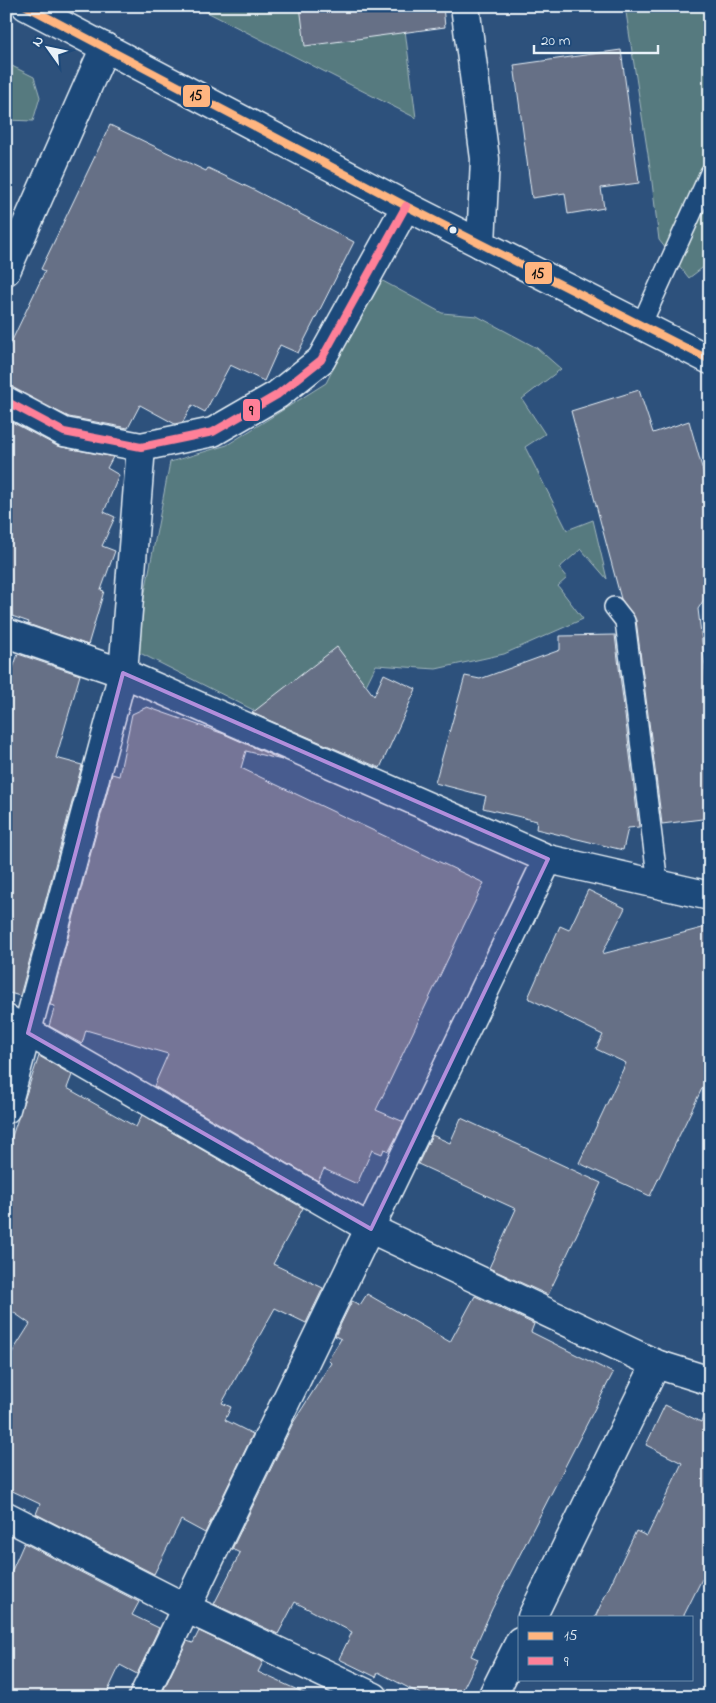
<svg xmlns="http://www.w3.org/2000/svg" width="716" height="1703" font-family="'Indie Flower',sans-serif">
<style>
.green{fill:#577a7f;stroke:#a0b6bc}
.building{fill:#666f86;stroke:#e8f1f8}
.lines{fill:none;stroke-linecap:round;stroke-linejoin:round}
.lane-casing{stroke:#e8f1f8;stroke-width:22}
.street-casing{stroke:#e8f1f8;stroke-width:31}
.secondary-casing{stroke:#e8f1f8;stroke-width:31}
.lane{stroke:#1f4a7a;stroke-width:19}
.street{stroke:#1f4a7a;stroke-width:28}
.secondary{stroke:#1f4a7a;stroke-width:28}
.bus-1-casing{stroke:#1f4a7a;stroke-width:11}
.bus-2-casing{stroke:#1f4a7a;stroke-width:11}
.bus-1{stroke:#ffb580;stroke-width:8}
.bus-2{stroke:#ff8098;stroke-width:8}
.marked{fill:#b28edc;fill-opacity:0.2;stroke:#b28edc;stroke-width:4;stroke-linejoin:round}
.bus-dot{fill:#e8f1f8;stroke:#1f4a7a;stroke-width:2}
.line-badge{stroke:#1f4a7a;stroke-width:2}
.pale-badge-label{font-size:14px;text-anchor:middle;font-weight:bold;fill:#111}
</style>
<rect width="100%" height="100%" fill="#2d517c"/>
<filter id="ink" filterUnits="userSpaceOnUse"><feTurbulence type="fractalNoise" baseFrequency=".02" numOctaves="2"/><feDisplacementMap in="SourceGraphic" scale="10" xChannelSelector="R" yChannelSelector="G"/><feConvolveMatrix kernelMatrix="1 2 1 2 8 2 1 2 1" color-interpolation-filters="sRGB"/></filter>
<g filter="url(#ink)">
<g class="green">
<path d="M195 6H402L416 118Z"/>
<path d="M625 6H710V262L689 278 659 240 651 174Z"/>
<path d="M6 63 34 77 40 97 33 121 6 120Z"/>
<path d="M379 279 442 313 477 316 537 348 561 369 522 399 545 434 525 447 567 530 593 520 607 579 581 549 559 568 567 578 558 586 583 619 504 654 436 669 376 665 335 748 303 735 134 650 170 462 227 445 326 383Z"/>
</g>
<g class="building">
<path d="M300 6H443L445 27 305 46Z"/>
<path d="M621 50 639 183 601 188 604 208 568 214 565 193 532 198 514 65Z"/>
<path d="M110 125 206 171 208 168 254 190 354 242 298 353 280 345 264 381 230 365 205 412 192 405 183 422 175 424 140 405 128 428 69 417 6 386V353L45 271 41 269Z"/>
<path d="M639 390 653 433 689 421 710 496V590L698 609 710 707V818L662 824 636 620 621 599 571 411Z"/>
<path d="M6 419 57 446 113 457 107 468 119 475 104 512 115 517 102 546 115 551 101 590 104 591 88 645 28 624 29 622 6 614Z"/>
<path d="M615 635 639 827 628 828 623 850 536 829 537 821 483 808 486 796 435 783 465 676 480 679 560 650V636Z"/>
<path d="M337 647 374 696 384 674 416 689 380 768 252 713Z"/>
<path d="M18 654 80 675 56 758 82 765 20 996 6 992V688Z"/>
<path d="M147 707 224 734 282 760 246 751 241 768 484 883 376 1110 404 1122 389 1151 384 1149 382 1154 372 1150 357 1184 324 1169 318 1181 154 1086 168 1054 86 1030 82 1044 49 1026 55 1006 50 1005 112 774 119 776 132 714Z"/>
<path d="M588 890 625 908 602 954 710 926V1072L650 1196 579 1163 626 1063 596 1049 603 1035 528 998 560 926 569 930Z"/>
<path d="M39 1056 72 1075 67 1088 136 1127 142 1115 303 1208 273 1264 323 1288 306 1323 275 1308 222 1403 231 1407 225 1420 253 1434 205 1533 181 1520 154 1574 36 1514 40 1504 6 1488V1362L30 1324 6 1307V1154Z"/>
<path d="M461 1118 601 1183 548 1295 489 1268 516 1209 418 1164 432 1135 450 1143Z"/>
<path d="M367 1294 450 1342 475 1296 534 1324 531 1332 613 1373 492 1609 471 1656 478 1659 459 1697H426L378 1672 376 1677 339 1659 352 1632 295 1602 278 1634 214 1604 240 1553 232 1549 293 1423 331 1363 328 1360 341 1339 335 1336 352 1301 360 1305Z"/>
<path d="M710 1404V1583L702 1579 683 1617H595L636 1531 647 1536 682 1463 646 1445 665 1405 701 1422Z"/>
<path d="M24 1543 139 1602 132 1615 159 1628 137 1674 120 1665 105 1697H6V1584Z"/>
<path d="M199 1631 263 1662 258 1672 313 1697H180L164 1689 187 1641 193 1643Z"/>
</g>
<g class="lines">
<g class="lane-casing">
<g id="lane">
<path d="M641 325 710 173"/>
<path d="M614 607 625 621 658 884"/>
</g>
</g>
<g class="street-casing">
<g id="street">
<path d="M465 6 485 159 481 244"/>
<path d="M6 401 64 432 141 447 213 432 277 395 321 360 406 206"/>
<path d="M6 633 123 673 548 859 710 896"/>
<path d="M6 1019 371 1229 656 1364 710 1381"/>
<path d="M6 1109 123 673 141 447"/>
<path d="M6 1516 186 1608 374 1697"/>
<path d="M532 1617 656 1364"/>
<path d="M143 1697 548 859"/>
<path d="M492 1697 520 1641"/>
</g>
</g>
<g class="secondary-casing">
<g id="secondary">
<path d="M26 6 406 206 710 360"/>
<path d="M6 271 105 47"/>
</g>
</g>
<use href="#lane" class="lane"/>
<use href="#street" class="street"/>
<use href="#secondary" class="secondary"/>
<g class="bus-1-casing">
<path id="bus-1" d="M26 6 406 206 710 360"/>
</g>
<g class="bus-2-casing">
<path id="bus-2" d="M6 401 64 432 141 447 213 432 277 395 321 360 406 206"/>
</g>
<use href="#bus-1" class="bus-1"/>
<use href="#bus-2" class="bus-2"/>
</g>
</g>
<path class="marked" d="M123 673 548 859 371 1229 28 1033Z"/>
<circle class="bus-dot" cx="453" cy="230" r="4.5"/>
<g class="line-badge">
<rect x="182" y="84" width="29" height="24" rx="5" fill="#ffb580"/>
<rect x="524" y="261" width="29" height="24" rx="5" fill="#ffb580"/>
<rect x="242" y="398" width="19" height="24" rx="5" fill="#ff8098"/>
</g>
<g class="pale-badge-label">
<text x="196" y="100">15</text>
<text x="538" y="278">15</text>
<text x="251" y="415">9</text>
</g>
<rect width="716" height="1703" fill="none" stroke="#1f4a7a" stroke-width="25"/>
<rect x="12" y="12" width="691" height="1678" fill="none" stroke="#e8f1f8" stroke-width="2" filter="url(#ink)"/>
<rect x="518" y="1616" width="175" height="65" fill="#1f4a7a" stroke="#6f8dac"/>
<rect x="528" y="1632" width="25" height="8" fill="#ffb580" stroke="#6f8dac"/>
<text x="564" y="1640" font-size="15" fill="#e8f1f8">15</text>
<rect x="528" y="1657" width="25" height="8" fill="#ff8098" stroke="#6f8dac"/>
<text x="564" y="1666" font-size="15" fill="#e8f1f8">9</text>
<g transform="translate(48 48) rotate(303)" stroke="#1f4a7a" stroke-width="4" paint-order="stroke">
<path d="M0-4L9 19L0 12L-9 19Z" fill="#e8f1f8"/>
<text y="-8" font-size="14" font-weight="bold" text-anchor="middle" fill="#e8f1f8">N</text>
</g>
<path d="M534 45v8h124v-8" fill="none" stroke="#e8f1f8" stroke-width="2.5"/>
<text x="541" y="45" font-size="15" fill="#e8f1f8" stroke="#1f4a7a" stroke-width="4" paint-order="stroke">20 m</text>
</svg>
